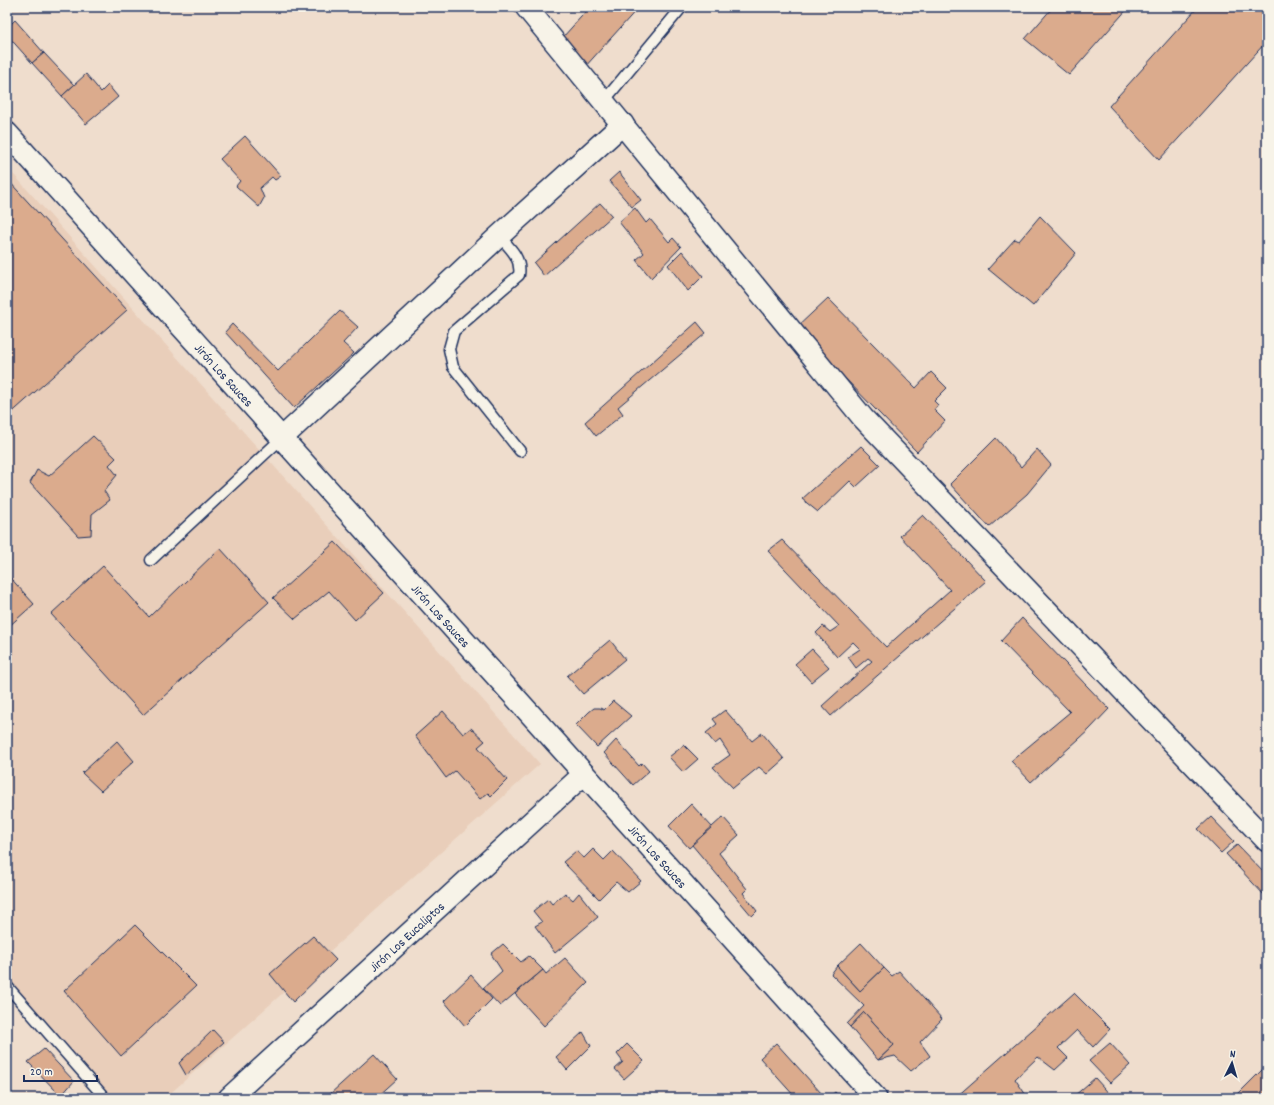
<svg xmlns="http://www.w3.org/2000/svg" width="1274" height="1105" font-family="Dekko,sans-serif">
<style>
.built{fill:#e9ceba}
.building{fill:#dbab8d;stroke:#1b2f5e}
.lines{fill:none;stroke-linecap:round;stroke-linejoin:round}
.lane-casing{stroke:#1b2f5e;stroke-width:13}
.street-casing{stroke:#1b2f5e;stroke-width:24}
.lane{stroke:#f7f3e8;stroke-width:10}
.street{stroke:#f7f3e8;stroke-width:21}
.labels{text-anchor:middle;stroke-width:4;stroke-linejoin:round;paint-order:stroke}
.street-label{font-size:13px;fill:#1b2f5e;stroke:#f7f3e8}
</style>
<rect width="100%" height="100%" fill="#efddcd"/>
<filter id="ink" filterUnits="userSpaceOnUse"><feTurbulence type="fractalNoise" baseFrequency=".025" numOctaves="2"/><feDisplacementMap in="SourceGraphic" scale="8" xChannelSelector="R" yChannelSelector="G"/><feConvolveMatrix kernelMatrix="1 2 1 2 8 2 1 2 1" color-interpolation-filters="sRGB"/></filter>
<g filter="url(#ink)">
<path class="built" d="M7 167 540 764 165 1098H103L7 988Z"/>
<g class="building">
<path d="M590 7H639L584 68 563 37Z"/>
<path d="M1053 7H1129L1069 75 1025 39Z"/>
<path d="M1198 7H1267V41L1159 160 1109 106Z"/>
<path d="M15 20 44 53 32 63 7 35V28Z"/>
<path d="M44 53 74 85 62 96 32 63Z"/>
<path d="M86 74 101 92 108 85 118 97 86 124 62 96Z"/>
<path d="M245 136 281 176 275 180 272 177 260 188 264 198 259 207 236 186 240 181 220 159Z"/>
<path d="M619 172 641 200 632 207 609 181Z"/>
<path d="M7 179 127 310 7 417Z"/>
<path d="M600 203 612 216 544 276 534 263Z"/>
<path d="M635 208 646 223 650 219 669 242 673 238 681 247 651 278 636 260 644 253 619 222Z"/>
<path d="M1040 216 1076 253 1033 306 988 269 1015 239 1019 241Z"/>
<path d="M682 251 703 276 688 291 668 265Z"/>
<path d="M828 298 916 388 931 372 947 388 934 401 938 405 934 410 945 421 917 452 796 328Z"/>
<path d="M340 311 358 327 343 343 354 353 294 408 225 332 232 324 278 371Z"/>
<path d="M697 322 706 333 618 407 623 414 596 436 585 422Z"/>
<path d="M93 436 116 458 109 465 117 475 104 491 110 500 92 514 91 535 78 536 30 483 37 470 49 476Z"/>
<path d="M996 438 1021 467 1037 449 1051 465 1027 494 989 527 950 484Z"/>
<path d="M861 446 880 465 856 487 850 481 818 512 802 499Z"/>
<path d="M923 515 986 581 831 716 822 706 872 661 868 658 856 668 848 657 860 649 853 642 837 657 816 633 823 626 830 632 839 626 768 551 782 540 886 647 950 590 900 536Z"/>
<path d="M335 542 384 593 355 620 329 591 295 619 273 598Z"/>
<path d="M220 548 269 602 143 715 51 614 103 566 149 617Z"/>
<path d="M7 574 34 604 7 628Z"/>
<path d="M1022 618 1109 709 1089 730 1031 782 1011 761 1070 712 1001 641Z"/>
<path d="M610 640 625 659 583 694 567 676Z"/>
<path d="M812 649 829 667 811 682 795 664Z"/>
<path d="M613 701 631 716 597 747 576 725 589 712 594 708H600L604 710Z"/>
<path d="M725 710 752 741 762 733 784 759 767 774 759 767 733 788 713 767 730 755 720 740 715 744 706 733 717 724 713 719Z"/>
<path d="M443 711 463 734 471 728 485 741 478 747 507 780 491 796 488 793 480 799 455 771 446 778 415 736Z"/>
<path d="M616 740 639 766 642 763 649 771 633 785 604 753Z"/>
<path d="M117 741 134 761 101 791 82 773Z"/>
<path d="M684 745 698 759 683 772 669 757Z"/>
<path d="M691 804 712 827 689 848 669 826Z"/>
<path d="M723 817 739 835 719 853 747 889 743 893 757 911 752 916 692 845Z"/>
<path d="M1211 817 1234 841 1221 853 1198 829Z"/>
<path d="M1237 845 1267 876V894L1265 896 1226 854Z"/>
<path d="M593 849 604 860 613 851 641 881 628 892 616 882 599 899 563 862 576 851 584 858Z"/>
<path d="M565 893 573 900 579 893 598 917 555 953 535 926 542 922 533 911 548 899 552 904Z"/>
<path d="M135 925 196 986 121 1056 64 991Z"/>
<path d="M313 936 336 960 293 1002 270 974Z"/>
<path d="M861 943 884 968 860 991 837 966Z"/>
<path d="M503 944 521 962 529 956 543 970 500 1006 483 988 502 971 491 954Z"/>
<path d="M565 958 588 983 544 1026 515 994 543 970 546 974Z"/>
<path d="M837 966 860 991 884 968 892 976 899 971 942 1019 920 1042 930 1056 911 1071 895 1056 878 1060 894 1045 864 1012 850 1027 847 1024 864 1006 831 974Z"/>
<path d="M471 975 492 999 465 1026 444 1001Z"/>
<path d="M1074 993 1110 1029 1093 1047 1077 1030 1058 1048 1068 1058 1055 1070 1038 1057 1015 1079 1028 1098H955Z"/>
<path d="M864 1012 894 1045 878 1060 850 1027Z"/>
<path d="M213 1030 224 1042 186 1075 179 1063Z"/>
<path d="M583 1032 591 1046 567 1070 556 1057Z"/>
<path d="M776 1043 822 1094 818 1098H796L760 1058Z"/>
<path d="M1110 1043 1130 1065 1110 1083 1089 1061Z"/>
<path d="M627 1044 644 1061 624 1079 615 1069 623 1062 617 1054Z"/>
<path d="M44 1049 74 1081 61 1096 28 1062Z"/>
<path d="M374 1054 397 1079 376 1098H333L330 1094Z"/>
<path d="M1267 1065V1098H1234Z"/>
<path d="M1095 1078 1113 1098H1076L1074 1096Z"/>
<path d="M835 1092 841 1098H828Z"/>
</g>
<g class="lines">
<g class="lane-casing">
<g id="lane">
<path d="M604 101 682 7"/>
<path d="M499 236C509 247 522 258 519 275L454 331 449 349 453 367 520 451"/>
<path d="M151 560 282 438"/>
<path d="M7 986 105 1098"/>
</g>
</g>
<g class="street-casing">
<g id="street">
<path d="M526 7 863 418 1267 841"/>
<path id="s1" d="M7 133 876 1098"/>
<path d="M282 438 499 236 623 124"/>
<path id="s2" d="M229 1098 584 774"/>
</g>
</g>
<use href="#lane" class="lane"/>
<use href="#street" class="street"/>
</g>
</g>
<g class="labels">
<g class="street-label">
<text dy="5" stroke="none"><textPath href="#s1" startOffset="325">Jirón Los Sauces</textPath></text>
<text dy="5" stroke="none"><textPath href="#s1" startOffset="649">Jirón Los Sauces</textPath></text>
<text dy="5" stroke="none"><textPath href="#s1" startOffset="973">Jirón Los Sauces</textPath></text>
<text dy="5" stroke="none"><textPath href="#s2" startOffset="240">Jirón Los Eucaliptos</textPath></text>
</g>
</g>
<rect width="1274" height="1105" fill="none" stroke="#f7f3e8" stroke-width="24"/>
<rect x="12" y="12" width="1250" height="1081" fill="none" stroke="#1b2f5e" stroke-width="1.5" filter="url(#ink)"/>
<g transform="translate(1232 1063) rotate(5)" stroke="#f7f3e8" stroke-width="3" paint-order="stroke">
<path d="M0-3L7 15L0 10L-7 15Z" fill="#1b2f5e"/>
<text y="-6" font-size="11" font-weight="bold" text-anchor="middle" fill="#1b2f5e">N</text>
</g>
<path d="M24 1075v6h73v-6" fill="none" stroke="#1b2f5e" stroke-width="2"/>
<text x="30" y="1075" font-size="12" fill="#1b2f5e" stroke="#f7f3e8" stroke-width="3" paint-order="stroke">20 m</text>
</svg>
